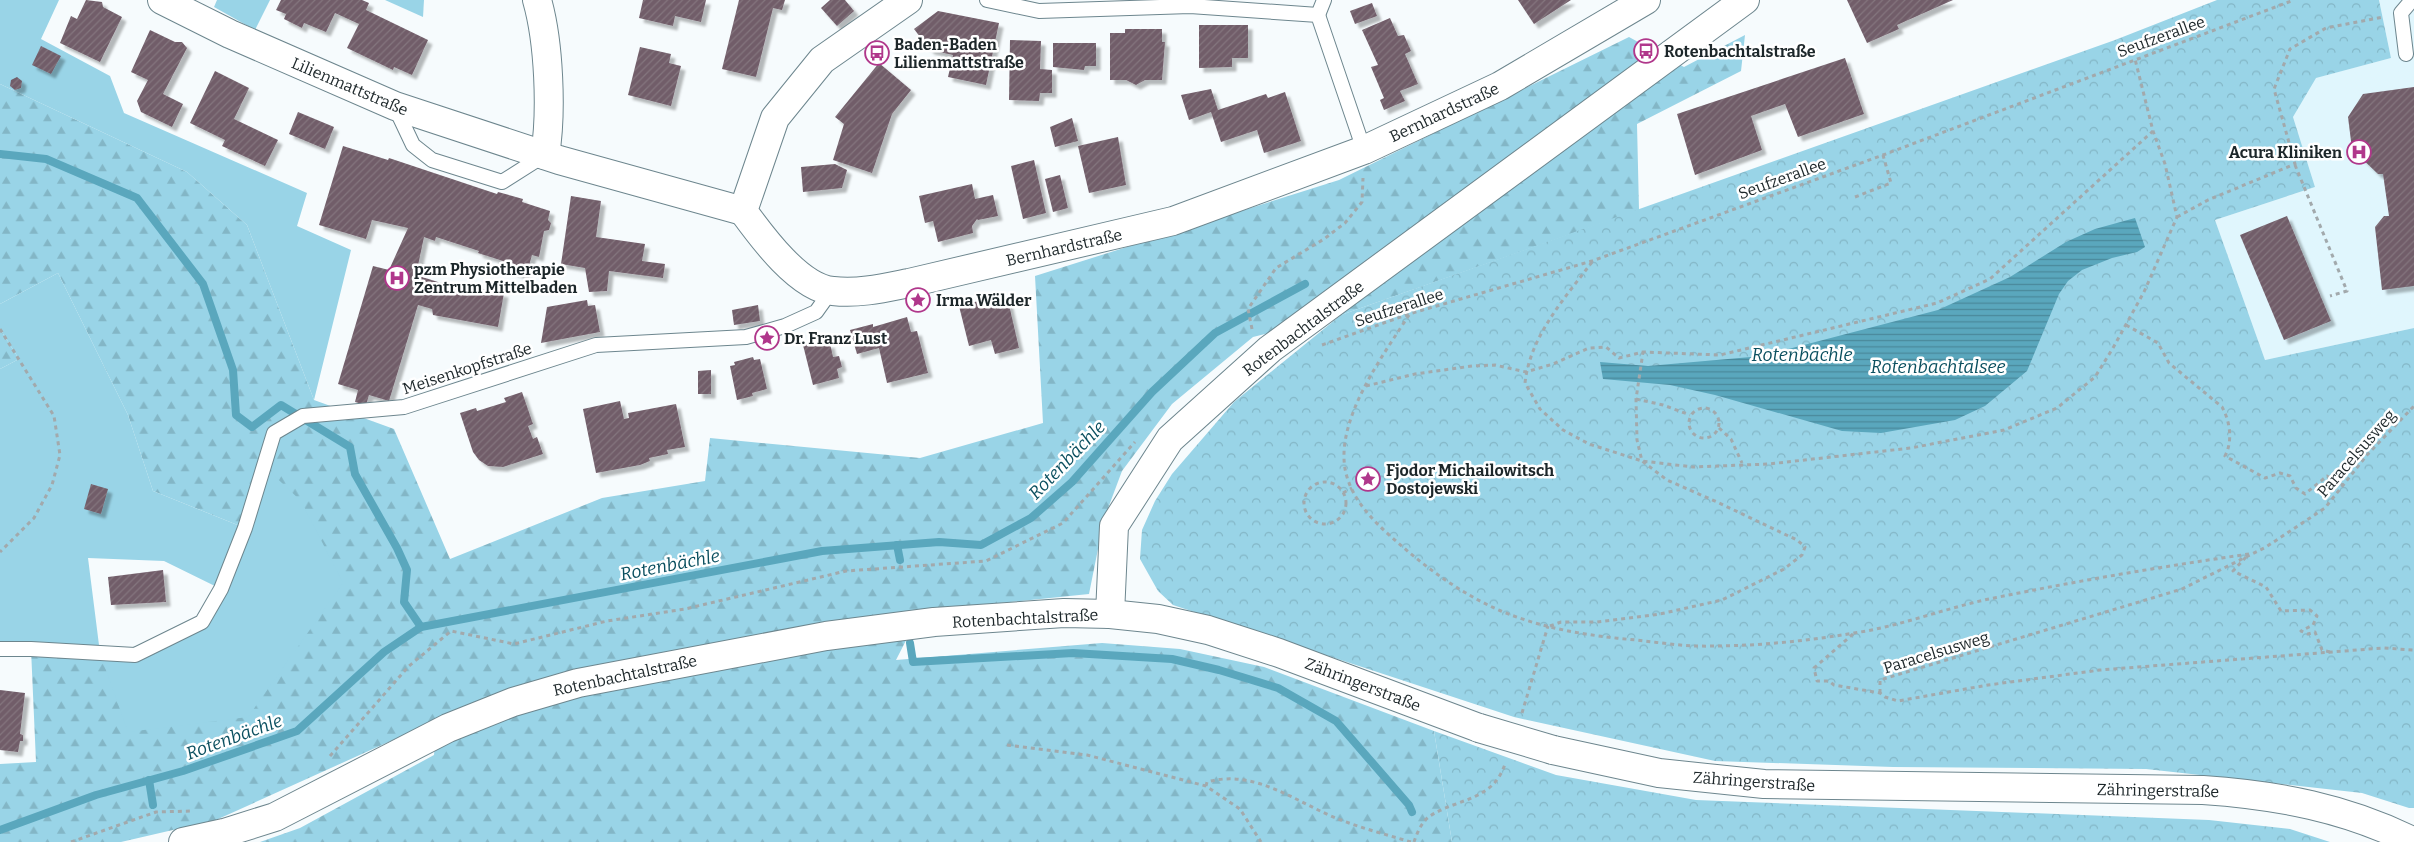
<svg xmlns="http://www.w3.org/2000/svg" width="2414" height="842" font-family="Bitter,serif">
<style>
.built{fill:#e0f6fd}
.forest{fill:url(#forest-firs)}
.park{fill:url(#park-crowns)}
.garden{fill:#99d4e7;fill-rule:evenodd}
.water{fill:url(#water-rules)}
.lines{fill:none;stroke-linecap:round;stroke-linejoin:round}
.stream{stroke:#5aa7bd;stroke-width:8}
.building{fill:url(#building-hatch);filter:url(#shadow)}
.lane-casing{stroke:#6d868e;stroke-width:16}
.street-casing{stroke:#6d868e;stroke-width:30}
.secondary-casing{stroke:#6d868e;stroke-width:30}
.path{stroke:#a2a9ac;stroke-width:3;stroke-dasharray:4 4;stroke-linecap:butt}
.lane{stroke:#fff;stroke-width:14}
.street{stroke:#fff;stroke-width:28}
.secondary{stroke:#fff;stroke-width:28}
.secondary-bridge-casing{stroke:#6d868e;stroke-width:30;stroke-linecap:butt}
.secondary-bridge{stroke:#fff;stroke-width:28}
.labels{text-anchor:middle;stroke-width:5;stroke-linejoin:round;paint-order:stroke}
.street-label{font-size:16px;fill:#1d272a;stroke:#fff}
.poi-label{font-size:16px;font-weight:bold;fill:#1d272a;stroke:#fff;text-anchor:start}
.water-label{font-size:18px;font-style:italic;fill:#0a4f5f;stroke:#fff}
</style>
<defs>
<pattern id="forest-firs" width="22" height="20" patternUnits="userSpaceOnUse" patternTransform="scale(1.25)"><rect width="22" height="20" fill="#99d4e7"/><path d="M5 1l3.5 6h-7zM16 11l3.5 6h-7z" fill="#83b6c6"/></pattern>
<pattern id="park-crowns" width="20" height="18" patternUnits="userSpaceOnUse" patternTransform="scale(1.25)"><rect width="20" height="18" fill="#99d4e7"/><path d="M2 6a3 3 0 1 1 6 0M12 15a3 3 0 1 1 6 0" fill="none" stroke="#83b6c6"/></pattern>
<pattern id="water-rules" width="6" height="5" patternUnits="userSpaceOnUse" patternTransform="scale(1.25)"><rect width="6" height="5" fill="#5aa7bd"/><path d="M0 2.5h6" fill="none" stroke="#4a889a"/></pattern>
<pattern id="building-hatch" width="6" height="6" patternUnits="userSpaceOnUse" patternTransform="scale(1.25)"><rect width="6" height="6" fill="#715d69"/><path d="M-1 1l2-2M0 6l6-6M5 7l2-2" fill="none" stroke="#84757e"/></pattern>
<filter id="shadow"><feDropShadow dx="4.5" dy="4.5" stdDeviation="1" flood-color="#0004"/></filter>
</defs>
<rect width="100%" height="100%" fill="#f6fbfd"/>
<path class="built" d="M2379 0H2414V328L2265 360 2215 220 2315 187 2293 117 2315 78 2391 58Z"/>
<g class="forest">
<path d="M1745 35 1741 71 1637 124 1639 210 1341 315 1253 337 1172 404 1122 471 1104 519 1089 594 921 611 896 660 1102 643 1180 649 1264 667 1434 731 1452 842H260L300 828 434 755 437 720 216 820 121 842H0V764L36 762 31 649 100 653 248 717 245 528 153 491 128 415 58 273 0 304V84L187 172 247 225 314 400 394 429 450 559 602 498 705 481 710 438 920 458 1043 423 1035 276 1339 180 1629 37 1684 67Z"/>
<path d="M0 329 19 359 0 369Z"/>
</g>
<g class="park">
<path d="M2217 0H2379L2391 58 2316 78 2293 117 2315 187 2215 220 2265 360 2414 328V808H2409L2362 793 2146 769 1893 767 1715 761 1514 717 1173 605 1158 591 1140 559 1142 530 1155 501 1172 474 1234 402 1341 315 2115 40Z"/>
<path d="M1434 731 1556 775 1696 800 2209 820 2290 829 2330 842H1452Z"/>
</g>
<g class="garden">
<path d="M0 0H59L41 39 110 76 124 113 307 193 297 226 351 250 314 400 247 225 187 172 0 84Z"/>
<path d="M217 0H270L255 30 214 7Z"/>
<path d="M385 0H424L423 17Z"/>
<path d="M58 273 128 415 153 491 245 528 264 466 301 501 343 583 248 717 128 732 100 653 0 649V369L19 359 0 329V304ZM88 558 164 561 221 589 202 622 135 655 100 653Z"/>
</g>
<path class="water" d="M2135 218 2145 247 2137 252 2112 258 2082 270 2068 281 2059 294 2027 371 1985 406 1955 420 1881 433 1842 431 1715 395 1670 385 1603 379 1600 362 1648 366 1762 356 1938 310 2010 277 2066 242 2095 229Z"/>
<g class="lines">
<g class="stream">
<path d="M0 154 46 159 137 198 203 284 233 370 236 415 252 427 281 405 350 447 355 474 397 548 407 570 404 602 421 627"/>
<path d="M897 545 900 560"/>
<path d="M910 643 913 662 1073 653 1172 659 1219 670 1278 688 1336 721 1409 805 1412 812"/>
<path d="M149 780 153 805"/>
<path d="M0 830 96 795 183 771 297 731 384 652 421 627 822 551 939 542 981 545 1031 518 1072 482 1152 392 1215 333 1305 284"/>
</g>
</g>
<g class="building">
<path d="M86 0 102 2 103 7 122 17 100 62 60 43 71 16 77 19Z"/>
<path d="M281 0H362L369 3 366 10 428 40 412 75 394 67 393 70 347 48 359 24 335 13 326 32 304 23 302 28 284 19 286 14 276 10Z"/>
<path d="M643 0H706L701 22 675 16 673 26 639 18Z"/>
<path d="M739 0H785L782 10 773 8 756 77 722 69Z"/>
<path d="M830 0H845L854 11 837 26 821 8Z"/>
<path d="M1518 0H1571L1534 24Z"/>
<path d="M1847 0H1953L1897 25 1899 29 1867 43Z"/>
<path d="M1372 3 1377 16 1355 24 1350 11Z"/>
<path d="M938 11 999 23 986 85 948 77 953 55 930 50 914 29Z"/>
<path d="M1390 18 1398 36 1404 35 1411 51 1405 54 1418 84 1400 91 1405 101 1384 110 1380 100 1384 98 1371 67 1378 65 1362 30Z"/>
<path d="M1199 25H1248V58H1232V67L1199 68Z"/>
<path d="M1125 29H1162V42H1165L1162 80H1145L1136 85 1126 80H1110V33H1125Z"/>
<path d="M150 30 175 42H182L187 48 163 94 183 104 172 127 141 112 137 101 148 80 131 72Z"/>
<path d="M1010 40 1041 41 1040 69 1052 70V93H1040L1039 101 1009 100Z"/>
<path d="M1053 43H1096V66H1085L1084 70 1053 67Z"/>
<path d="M41 46 61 56 51 74 32 65Z"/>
<path d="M640 47 671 54 669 63 681 66 671 106 628 95Z"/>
<path d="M1845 58 1864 114 1798 137 1785 104 1751 116 1762 150 1695 175 1677 114Z"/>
<path d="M879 63 911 90 892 114 872 173 833 160 844 124 835 117Z"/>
<path d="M215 71 249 88 234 119 278 140 265 166 222 146 225 140 190 123Z"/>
<path d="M17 77 22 81 21 88 15 90 10 86 11 80Z"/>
<path d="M2414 87V286L2382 290 2375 227 2384 216H2389L2383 174H2378L2352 149 2348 117 2363 94Z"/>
<path d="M1211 89 1218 110 1266 94 1268 98 1285 92 1301 141 1264 153 1257 130 1221 142 1211 112 1189 120 1181 95Z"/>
<path d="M298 112 334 127 325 149 289 134Z"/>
<path d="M1072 118 1078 141 1055 147 1050 127Z"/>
<path d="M1118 137 1126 185 1089 193 1078 146Z"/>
<path d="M343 146 388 160 389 158 497 194 498 192 523 199 522 202 550 211 548 220 551 223 549 230 544 231 539 257 532 255 526 276 500 268 503 261 478 253 479 251 436 237 435 241 424 237 416 275 438 282 504 293 498 327 433 315 432 309 418 305 389 401 369 395 366 405 355 402 358 390 338 384 373 266 389 270 408 228 372 220 366 239 319 225Z"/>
<path d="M1034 160 1046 213 1023 219 1011 166Z"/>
<path d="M835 164 847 170 842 188 803 192 801 167Z"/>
<path d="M1060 175 1068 208 1053 212 1045 179Z"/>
<path d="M972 184 975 199 993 195 998 216 978 220 977 219 972 226 973 233 938 242 933 221 925 223 919 196Z"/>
<path d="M571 196 601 201 596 237 645 244 642 261 665 264 663 278 609 271 607 291 589 292 585 268 561 264Z"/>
<path d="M2287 216 2331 321 2284 340 2240 235Z"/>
<path d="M998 296V298L1007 296 1019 348 995 354 991 340 969 346 959 306Z"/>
<path d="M587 300 588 306 595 305 600 332 541 343 547 307Z"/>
<path d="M758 305 760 321 734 325 732 310Z"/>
<path d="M907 317 911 332 917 331 928 373 887 383 879 348 857 354 850 330 873 324V327Z"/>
<path d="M817 342 818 346 830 343 833 357 839 356 842 367 837 369 839 378 813 385 803 345Z"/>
<path d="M753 357 754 360 760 359 767 389 752 393 753 396 737 400 730 366 735 365 734 362Z"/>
<path d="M711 370V394H698V371Z"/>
<path d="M522 392 533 424 528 426 533 439 537 437 543 454 503 467 488 466 479 460 473 452 460 413 476 408 477 411 506 402 504 398Z"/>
<path d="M620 401 624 419 629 418 628 413 676 404 685 447 667 450 668 454 649 458 650 461 640 465 596 473 583 409Z"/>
<path d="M91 484 108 489 101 514 84 509Z"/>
<path d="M163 570 166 602 111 605 108 577Z"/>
<path d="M0 690 25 693 20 734 23 735V741H20L18 752 0 750Z"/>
</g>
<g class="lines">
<g class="lane-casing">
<g id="lane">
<path d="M987 0 1039 11 1190 6 1318 15 1364 150"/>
<path d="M1318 15 1324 0"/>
<path d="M2406 54 2401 13 2412 0"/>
<path d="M395 107 413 145 432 160 502 182 543 156"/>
<path d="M0 649H31L135 655 202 622 221 589 245 528 274 433 303 416 404 407 596 345 746 337 785 326 816 312 831 291"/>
</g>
</g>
<g class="street-casing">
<g id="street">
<path d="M162 0 230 34 395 106 559 160 743 211"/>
<path d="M537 0C549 42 552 112 545 155"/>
<path d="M908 0 822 60 775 118 743 211C762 237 799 288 833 291 859 294 884 288 909 283L1173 221 1364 150 1500 86 1646 0"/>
<path d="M1110 614 1114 526 1170 439 1270 349 1745 0"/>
</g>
</g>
<g class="secondary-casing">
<g id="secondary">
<path d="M1553 750 1659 773 1764 784 2203 790C2277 795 2347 808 2414 842"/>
<path d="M183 842 224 833 275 817 448 728 513 702 578 683 826 636 934 622 1064 613 1110 614 1158 619 1208 630 1279 653 1479 728"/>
</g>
</g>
<g class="path">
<path d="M2295 165 2347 291 2330 296"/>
<path d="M1855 197 1891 183 1883 155"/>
<path d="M2177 217 2208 200 2295 164 2274 89 2290 49 2326 28 2383 17"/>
<path d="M1592 262C1565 298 1530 336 1525 383L1540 409 1563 430 1589 444 1642 461 1693 467 1769 464 1911 448 2004 430 2057 408 2095 377 2113 348 2144 292 2177 217 2165 164 2153 131 2135 59"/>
<path d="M1409 315C1382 357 1331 425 1347 477 1356 507 1382 529 1404 548 1433 573 1466 596 1501 611 1544 629 1590 636 1636 640 1655 642 1674 645 1693 646 1746 647 1801 642 1854 633 1903 626 1950 606 1999 597 2082 580 2166 566 2249 554"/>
<path d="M2126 325 2158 343 2169 363 2222 407C2230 421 2233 441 2225 456L2265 478 2280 473 2290 476 2296 488 2305 494 2327 476 2343 485"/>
<path d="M0 329 54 416 60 455 52 485 34 518 0 552"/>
<path d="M1252 329 1248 309 1276 268 1324 239 1345 223 1362 202 1363 178"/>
<path d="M1322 345 1409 314 1592 261 1883 155 2294 0"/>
<path d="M1366 386 1415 374 1472 366 1495 365 1526 372 1553 364 1589 348 1606 347 1619 358 1643 352 1720 355 1937 303 1990 279 2153 131"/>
<path d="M1636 399 1663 405 1690 415"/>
<circle cx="1704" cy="423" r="15"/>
<path d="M1719 428 1731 439 1742 463"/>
<circle cx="1325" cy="503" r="21"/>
<path d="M1343 493 1352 488"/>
<path d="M2246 557 2233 571 2266 587 2281 611 2310 610 2317 616 2313 625 2301 631 2308 634 2315 632 2322 650 2330 652"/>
<path d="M1550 626 1561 622H1597L1660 614 1722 600 1784 569 1802 555 1805 547 1797 540 1717 502 1667 480 1642 461 1637 440 1636 399 1643 352"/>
<path d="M1853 634 1814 668 1817 681H1829L1834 685 1880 693 1885 697 1898 701 1988 685 2100 670 2383 648 2414 650"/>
<path d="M1880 693V680L2182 589 2266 547 2325 508 2367 455 2414 406"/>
<path d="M1522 713 1548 626"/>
<path d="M1007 745 1087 755 1206 786 1240 809 1261 842"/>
<path d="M330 756 409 666 451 631 514 644 607 621 685 609 846 571 986 561 1063 523 1135 442"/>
<path d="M1206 786 1207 782C1256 768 1298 804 1341 820 1364 829 1388 835 1411 842"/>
<path d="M71 842 156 812 192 811"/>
<path d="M1414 842C1417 833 1422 821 1430 816 1458 798 1493 801 1505 764"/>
</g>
<use href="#lane" class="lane"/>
<use href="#street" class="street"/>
<use href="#secondary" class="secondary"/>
<g class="secondary-bridge-casing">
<path id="secondary-bridge" d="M1479 728 1553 750"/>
</g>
<use href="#secondary-bridge" class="secondary-bridge"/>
</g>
<defs>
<g id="bus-ring" transform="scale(1.25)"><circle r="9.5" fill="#fff" stroke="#b0378b" stroke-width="1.5"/><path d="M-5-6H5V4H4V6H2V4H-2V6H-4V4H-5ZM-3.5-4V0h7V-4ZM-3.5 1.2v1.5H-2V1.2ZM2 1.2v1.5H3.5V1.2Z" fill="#b0378b"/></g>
<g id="hospital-ring" transform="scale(1.25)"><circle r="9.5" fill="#fff" stroke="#b0378b" stroke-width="1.5"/><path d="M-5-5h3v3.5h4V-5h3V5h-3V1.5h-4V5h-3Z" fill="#b0378b"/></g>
<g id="sight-ring" transform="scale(1.25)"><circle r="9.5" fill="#fff" stroke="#b0378b" stroke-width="1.5"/><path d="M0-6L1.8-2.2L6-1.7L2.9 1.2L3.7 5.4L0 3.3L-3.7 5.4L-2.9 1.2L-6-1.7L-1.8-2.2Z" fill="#b0378b"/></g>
</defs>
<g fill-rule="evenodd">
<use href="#bus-ring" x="1646" y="51"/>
<use href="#bus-ring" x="877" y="53"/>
<use href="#hospital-ring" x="2359" y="152"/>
<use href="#hospital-ring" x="397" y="278"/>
<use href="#sight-ring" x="918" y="300"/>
<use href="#sight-ring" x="767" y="338"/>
<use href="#sight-ring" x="1368" y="479"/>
</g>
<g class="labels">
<g class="street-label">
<text transform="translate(2161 36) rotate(-20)" y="6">Seufzerallee</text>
<text transform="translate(350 86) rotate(23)" y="6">Lilienmattstraße</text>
<text transform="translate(1444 112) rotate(-25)" y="6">Bernhardstraße</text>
<text transform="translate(1782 178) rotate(-20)" y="6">Seufzerallee</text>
<text transform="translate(1064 247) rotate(-13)" y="6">Bernhardstraße</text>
<text transform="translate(1399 307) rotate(-18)" y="6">Seufzerallee</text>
<text transform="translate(1303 328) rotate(-37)" y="6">Rotenbachtalstraße</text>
<text transform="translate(467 368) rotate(-18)" y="6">Meisenkopfstraße</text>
<text transform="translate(2356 453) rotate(-49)" y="6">Paracelsusweg</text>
<text transform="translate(1025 618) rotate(-3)" y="6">Rotenbachtalstraße</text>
<text transform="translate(1936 652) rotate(-17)" y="6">Paracelsusweg</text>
<text transform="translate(625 675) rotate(-12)" y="6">Rotenbachtalstraße</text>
<text transform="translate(1363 684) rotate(21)" y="6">Zähringerstraße</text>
<text transform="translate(1754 781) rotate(4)" y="6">Zähringerstraße</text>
<text transform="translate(2158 790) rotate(1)" y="6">Zähringerstraße</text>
</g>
<g class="poi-label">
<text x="894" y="50">Baden-Baden<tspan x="894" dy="18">Lilienmattstraße</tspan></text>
<text x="1664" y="57">Rotenbachtalstraße</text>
<text x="2342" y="158" text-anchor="end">Acura Kliniken</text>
<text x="414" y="275">pzm Physiotherapie<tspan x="414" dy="18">Zentrum Mittelbaden</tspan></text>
<text x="936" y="306">Irma Wälder</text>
<text x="784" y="344">Dr. Franz Lust</text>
<text x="1386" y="476">Fjodor Michailowitsch<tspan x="1386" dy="18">Dostojewski</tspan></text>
</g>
<g class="water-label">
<text x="1802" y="361">Rotenbächle</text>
<text x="1938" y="373">Rotenbachtalsee</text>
<text transform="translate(1067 460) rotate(-46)" y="6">Rotenbächle</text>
<text transform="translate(670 565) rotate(-11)" y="6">Rotenbächle</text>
<text transform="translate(234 737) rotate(-20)" y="6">Rotenbächle</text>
</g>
</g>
</svg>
